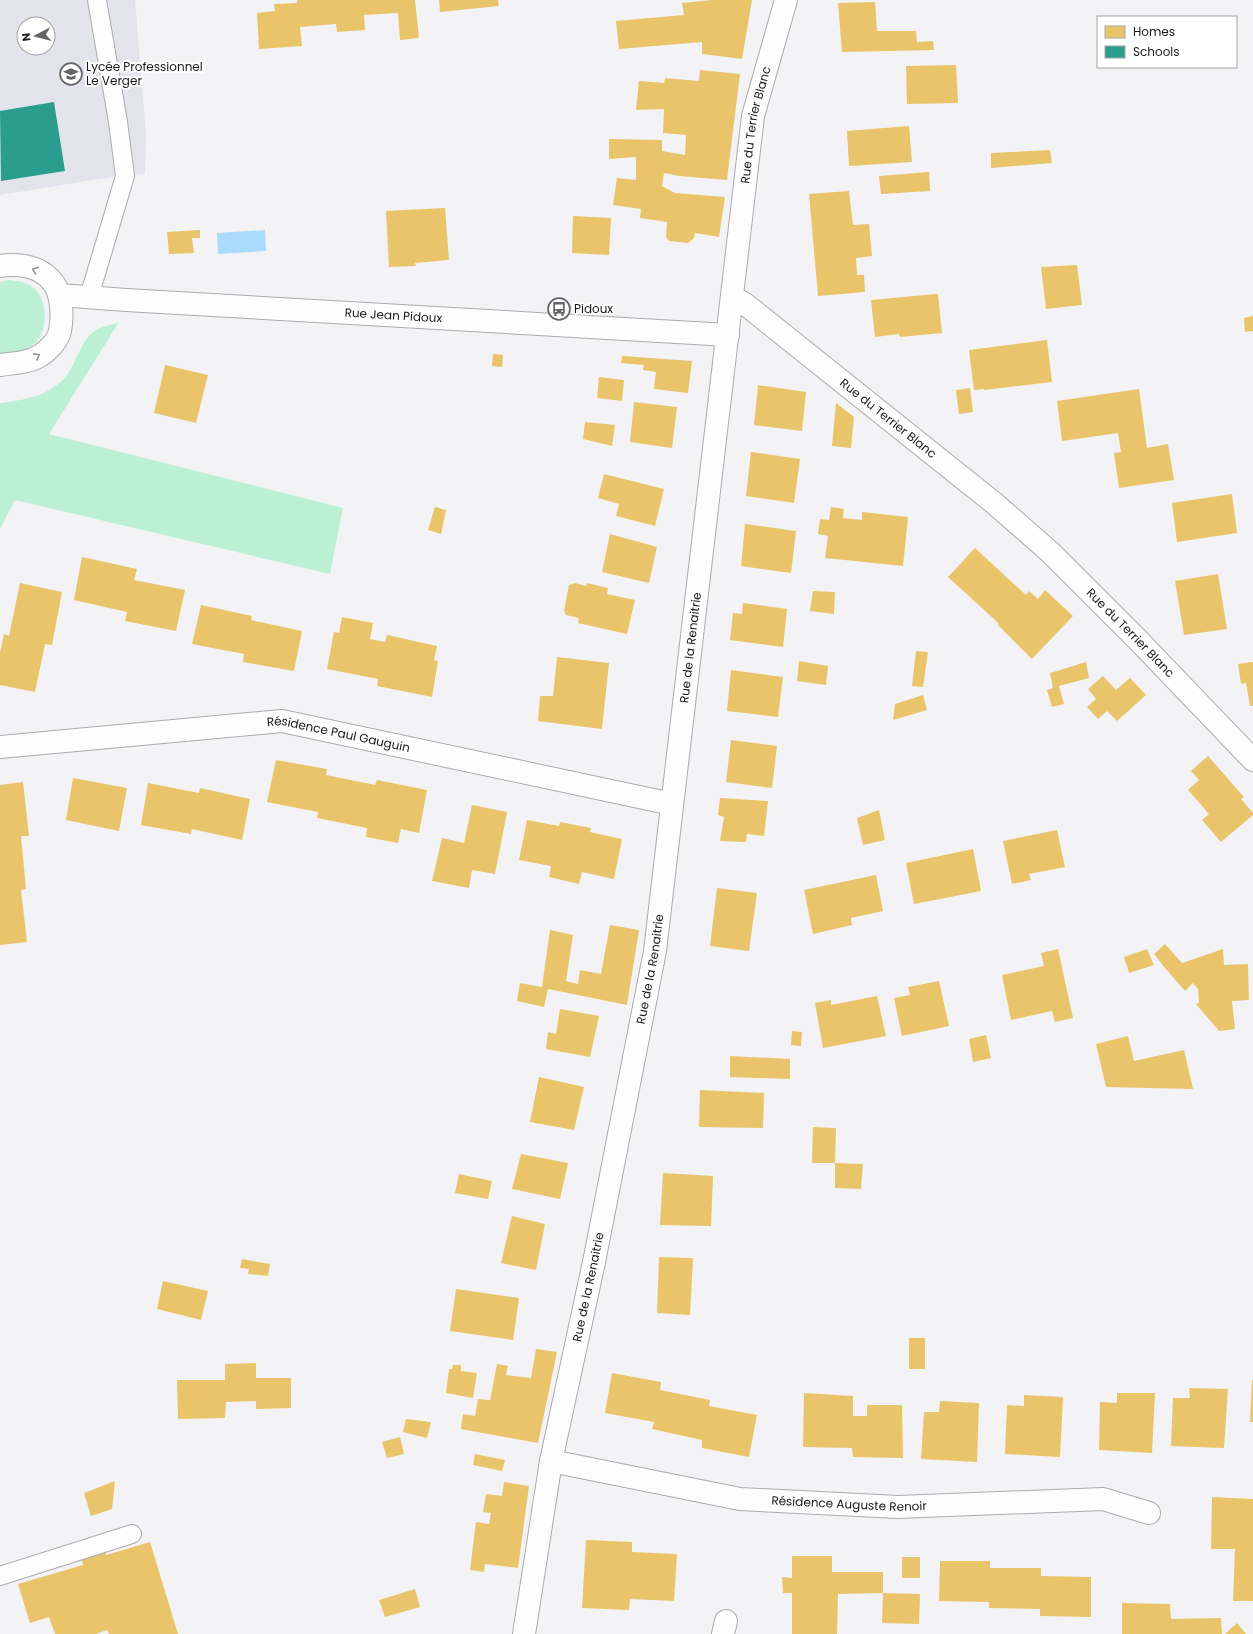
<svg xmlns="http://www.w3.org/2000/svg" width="1253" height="1634" font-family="Poppins,sans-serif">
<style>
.built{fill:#e3e4eb;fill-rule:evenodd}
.green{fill:#bbf0d4}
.water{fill:#aadafc}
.homes{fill:#e9c46a}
.schools{fill:#2a9d8f}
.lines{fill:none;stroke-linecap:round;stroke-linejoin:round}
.lane-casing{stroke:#ababad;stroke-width:20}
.street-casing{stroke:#ababad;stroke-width:24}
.lane{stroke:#fdfdfe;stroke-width:18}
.street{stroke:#fdfdfe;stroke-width:22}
.oneway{stroke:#969698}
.labels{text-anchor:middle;stroke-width:4;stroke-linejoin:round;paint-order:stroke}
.poi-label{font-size:12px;fill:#19191b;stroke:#fff;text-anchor:start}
.street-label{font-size:12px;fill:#19191b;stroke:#fff}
</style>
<rect width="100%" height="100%" fill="#f3f3f6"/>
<path class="built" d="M0 0H135L146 134 145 174 112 177 0 195ZM24 24H48V48H24Z"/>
<g class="green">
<path d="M8 280C19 281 29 282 37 291 48 305 48 334 33 345 23 352 12 353 0 355V282Z"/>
<path d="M119 322 49 434 343 508 330 574 15 500 0 529V403C25 400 50 396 67 375 76 363 82 338 96 330 103 326 112 325 119 322Z"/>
</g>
<path class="water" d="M265 230 266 251 218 254 217 233Z"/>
<g class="homes">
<path d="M297 0H415L419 38 400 40 398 13 364 15 365 30 337 32 336 24 300 27 302 46 259 49 257 13 275 11 274 4 297 3Z"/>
<path d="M439 0H498L499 6 440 12Z"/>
<path d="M712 0H752L742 59 702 54V42L619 49 616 21 684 15 682 3Z"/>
<path d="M875 2 877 31H916L917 42 933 41 934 50 842 52 838 3Z"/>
<path d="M956 65 958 103 907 104 906 66Z"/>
<path d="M700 70 740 74 727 180 679 176 664 173 662 186 675 193 725 197 719 237 695 233 694 238 688 243 669 241 666 237 667 222 640 218 641 209 613 205 617 178 636 180V157L609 159V139L662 140V151L685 155 686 135 663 133 664 109 636 110 639 81 664 83 665 78 699 81Z"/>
<path d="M909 126 912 162 849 166 847 131Z"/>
<path d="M1050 150 1052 163 991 168V153Z"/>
<path d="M929 172 930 191 881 194 879 176Z"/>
<path d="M849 191 853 225 869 224 872 256 856 258 857 275H864L865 292 818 296 809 194Z"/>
<path d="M445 208 449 260 415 263 416 266 389 267 386 211Z"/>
<path d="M573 216 611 218 609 255 572 253Z"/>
<path d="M200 230V238H192L194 253 169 254 167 232Z"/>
<path d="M1077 265 1082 305 1046 309 1041 267Z"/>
<path d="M936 294H938L942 333 900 337 899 334 875 337 871 300Z"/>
<path d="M1253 316V331L1245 332 1244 318Z"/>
<path d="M1047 340 1052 382 984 390V389L974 390 969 350Z"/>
<path d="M493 354 503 355 502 367 492 366Z"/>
<path d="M622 356 692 361 688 393 654 389 656 372 643 370 644 365 621 363Z"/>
<path d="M165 365 208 375 196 423 154 413Z"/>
<path d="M599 377 624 380 622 401 597 398Z"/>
<path d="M758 385 806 392 802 431 754 425Z"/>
<path d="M970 388 973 412 959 414 956 390Z"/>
<path d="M1139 389 1147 448 1168 444 1174 480 1119 488 1114 453 1121 452 1118 433 1062 441 1057 401Z"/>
<path d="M634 402 677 407 672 448 630 442Z"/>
<path d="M836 403 854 417 851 448 832 446Z"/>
<path d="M585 422 615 425 612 446 583 439Z"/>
<path d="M751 452 800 459 794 503 746 496Z"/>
<path d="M604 474 664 489 655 526 616 516 619 504 598 498Z"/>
<path d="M1232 494 1237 533 1177 542 1172 503Z"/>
<path d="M435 507 446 510 441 534 428 530Z"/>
<path d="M831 507 844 509 843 518 862 520V512L908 517 903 566 825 558 828 536 818 534 820 519 829 520Z"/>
<path d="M745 524 796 531 791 573 741 566Z"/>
<path d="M610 534 657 547 649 583 602 572Z"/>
<path d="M975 548 1026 595 1029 591 1038 599 1045 590 1073 616 1032 659 998 625 999 624 994 619 948 577Z"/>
<path d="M82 557 137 569 134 580 185 590 176 631 125 621 127 612 74 600Z"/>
<path d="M1218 574 1227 629 1184 635 1175 581Z"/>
<path d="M20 583 62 592 52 645 45 644 35 692 0 685V653L4 634 9 636Z"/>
<path d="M575 583 586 586 587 583 608 588 607 594 635 600 627 634 578 623 579 618 566 615 564 611 569 585Z"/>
<path d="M813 591 835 592 834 614 810 611Z"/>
<path d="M743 603 787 609 783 647 730 640 733 613 742 614Z"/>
<path d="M201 605 252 616 251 620 302 631 294 671 243 662 244 654 192 644Z"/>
<path d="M342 617 373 623 370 639 385 642 387 635 437 646 434 660 438 661 432 697 377 686 378 679 327 669 334 632 339 633Z"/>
<path d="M916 651 928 652 923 687 912 686Z"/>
<path d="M557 657 609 663 602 729 538 721 540 696H553Z"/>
<path d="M799 661 828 666 826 685 797 681Z"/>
<path d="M1086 662 1089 678 1059 686 1064 704 1052 707 1047 690 1053 688 1050 673Z"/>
<path d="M1253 662V706H1250L1246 683 1241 684 1238 664Z"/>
<path d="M731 670 783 677 778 717 727 711Z"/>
<path d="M1103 676 1116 690 1130 678 1146 695 1117 721 1107 711 1098 719 1087 707 1096 699 1088 689Z"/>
<path d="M923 695 927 710 893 720 895 704Z"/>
<path d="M731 740 777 746 772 788 726 782Z"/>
<path d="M1208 756 1244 797 1241 799 1253 813V815L1221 842 1202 820 1209 814 1188 790 1199 780 1191 771Z"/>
<path d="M276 760 327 769 326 775 375 785 377 780 427 790 419 833 401 829 398 843 366 837 367 828 317 818 318 812 267 802Z"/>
<path d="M73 778 127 788 119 831 66 820Z"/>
<path d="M23 782 29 836H21L26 889 21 890 27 942 0 945V785Z"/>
<path d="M148 783 199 793 200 788 250 799 242 840 192 829 191 834 141 825Z"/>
<path d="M720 798 768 801 764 836 747 834 746 842 720 841 724 817 718 815Z"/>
<path d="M472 805 507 812 495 874 472 870 469 888 432 881 442 838 464 843Z"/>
<path d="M879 810 885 840 863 845 857 818Z"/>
<path d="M527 820 559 826 560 822 591 828 590 832 622 839 614 879 582 872 579 884 549 877 551 866 519 860Z"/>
<path d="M1057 830 1065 867 1029 874 1031 880 1012 884 1003 841Z"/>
<path d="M973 849 981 891 914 904 906 863Z"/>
<path d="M876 875 883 911 851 918 852 925 813 934 804 890Z"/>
<path d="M717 888 757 893 749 951 710 946Z"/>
<path d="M610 925 639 930 627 1005 548 989 544 1007 517 1001 520 983 542 987 550 930 573 935 566 981 578 984 580 970 601 974Z"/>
<path d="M1165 944 1182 963 1223 949 1224 965 1248 964 1249 1000 1232 1001 1235 1029 1219 1031 1196 1004 1199 1003 1198 989 1193 983 1185 991 1165 968 1154 954Z"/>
<path d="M1058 949 1073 1018 1055 1022 1052 1011 1011 1020 1002 975 1044 966 1041 953Z"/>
<path d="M1147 949 1154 965 1129 973 1124 957Z"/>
<path d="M939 981 949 1026 902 1036 894 998 910 995 908 987Z"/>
<path d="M877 996 886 1036 823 1048 815 1003 831 1000V1005Z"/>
<path d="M560 1009 599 1016 590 1057 546 1049 548 1032 556 1034Z"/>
<path d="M792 1031 802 1032 801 1046 791 1045Z"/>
<path d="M986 1035 991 1058 973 1062 969 1039Z"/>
<path d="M1128 1036 1134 1061 1184 1050 1193 1089 1106 1087 1096 1044Z"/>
<path d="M730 1056 790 1059V1079L730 1077Z"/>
<path d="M539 1077 584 1087 574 1130 530 1122Z"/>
<path d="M700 1090 764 1093 763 1128 699 1127Z"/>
<path d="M813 1127 836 1128 835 1163H812Z"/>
<path d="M521 1154 568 1163 560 1199 512 1189Z"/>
<path d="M835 1163 863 1164 861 1189 835 1188Z"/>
<path d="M663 1173 713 1176 711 1226 660 1225Z"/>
<path d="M459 1174 492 1181 488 1199 455 1193Z"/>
<path d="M512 1216 545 1224 536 1270 501 1263Z"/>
<path d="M659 1257 693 1258 690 1315 657 1313Z"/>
<path d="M242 1259 270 1264 268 1276 248 1274 249 1269 240 1268Z"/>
<path d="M163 1281 208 1291 201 1320 157 1309Z"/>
<path d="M456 1289 519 1298 513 1340 450 1331Z"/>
<rect x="909" y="1338" width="16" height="31"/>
<path d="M536 1349 557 1352 538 1443 461 1429 463 1414 475 1416 478 1399 490 1400 497 1364 508 1366 506 1375 531 1378Z"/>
<path d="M256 1363V1378H291V1408L256 1409V1401L226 1402 225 1418 178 1419 177 1380H225V1364Z"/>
<path d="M453 1365H461V1371L477 1373 473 1398 446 1393 449 1369H452Z"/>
<path d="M612 1373 661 1382 660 1390 710 1400 709 1406 757 1415 749 1457 702 1448V1440L652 1429 654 1422 605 1413Z"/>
<path d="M1252 1380H1253V1422H1250Z"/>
<path d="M1189 1388 1228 1389 1224 1448 1171 1446 1173 1398H1190Z"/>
<path d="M804 1393 853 1396V1416H867V1405H902L903 1458 853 1457 852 1448 803 1447Z"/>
<path d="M1117 1393H1155L1152 1453 1099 1450 1100 1402 1117 1403Z"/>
<path d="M1024 1395 1063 1397 1060 1457 1005 1454 1007 1405 1024 1406Z"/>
<path d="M940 1401 979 1403 977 1462 921 1459 924 1412H939Z"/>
<path d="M406 1419 431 1422 427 1438 403 1432Z"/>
<path d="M400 1437 404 1454 387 1458 382 1442Z"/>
<path d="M475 1454 505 1460 502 1471 473 1465Z"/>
<path d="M115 1481 112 1509 91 1516 84 1493Z"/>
<path d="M504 1482 529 1486 518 1568 485 1564 484 1572 470 1570 476 1522 489 1524 491 1513 483 1512 486 1494 502 1496Z"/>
<path d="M1212 1497 1253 1499V1601H1233L1235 1549H1211Z"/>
<path d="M586 1540 632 1542V1552L677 1554 674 1601 630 1599 629 1610 582 1608Z"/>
<path d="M150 1542 178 1634H109L107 1630 96 1634H55L49 1617 30 1623 18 1584 83 1565 82 1560 105 1551 106 1555Z"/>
<path d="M792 1556H832V1572H883V1593L838 1594 837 1634H792V1593H783L782 1577 792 1578Z"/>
<rect x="902" y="1557" width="18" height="21"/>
<path d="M940 1561H990V1568H1041V1576L1091 1577V1617L1040 1616V1609L989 1608V1602L939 1601Z"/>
<path d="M415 1589 420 1607 385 1617 379 1600Z"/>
<path d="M883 1593 920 1594 919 1624 882 1623Z"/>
<path d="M1122 1603 1170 1604 1171 1619 1221 1618 1222 1634H1122Z"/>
<path d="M1237 1623 1246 1634H1225Z"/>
</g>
<path class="schools" d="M54 102 65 171 1 181 0 111Z"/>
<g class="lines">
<g class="lane-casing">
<g id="lane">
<path d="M89 297 125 176 118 122 97 0"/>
<path d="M0 1576 132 1534"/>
</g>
</g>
<g class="street-casing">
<g id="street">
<path d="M0 266C18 263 39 266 51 280 62 291 63 316 60 331 58 340 49 350 41 355 29 363 14 363 0 365"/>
<path id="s1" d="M59 295 126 300 728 335"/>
<path id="s2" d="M732 297 745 304 994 503 1050 552 1138 640 1253 760"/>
<path id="s3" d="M0 747 282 721 672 804"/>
<path id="s4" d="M551 1461 740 1499 898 1507 1103 1499 1149 1513"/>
<path id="s5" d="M524 1634 551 1461 594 1262 655 951 753 116 786 0"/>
<path d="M723 1634 726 1621"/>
</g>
</g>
<use href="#lane" class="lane"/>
<use href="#street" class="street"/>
</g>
<defs><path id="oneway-chevron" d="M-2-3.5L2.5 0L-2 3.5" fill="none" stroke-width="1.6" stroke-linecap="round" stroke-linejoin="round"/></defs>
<g class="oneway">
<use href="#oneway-chevron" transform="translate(35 270) rotate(-159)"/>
<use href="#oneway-chevron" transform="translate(37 356) rotate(-28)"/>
</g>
<defs>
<g id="school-ring" transform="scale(1.15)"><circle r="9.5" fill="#fff" stroke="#656568" stroke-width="1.5"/><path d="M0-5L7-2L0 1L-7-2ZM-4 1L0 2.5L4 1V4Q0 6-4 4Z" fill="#656568"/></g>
<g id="bus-ring" transform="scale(1.15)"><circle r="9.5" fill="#fff" stroke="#656568" stroke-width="1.5"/><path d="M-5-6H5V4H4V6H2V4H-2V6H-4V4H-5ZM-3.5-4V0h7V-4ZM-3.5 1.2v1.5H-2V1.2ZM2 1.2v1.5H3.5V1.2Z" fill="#656568"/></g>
</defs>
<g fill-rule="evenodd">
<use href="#school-ring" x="71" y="74"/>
<use href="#bus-ring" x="559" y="309"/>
</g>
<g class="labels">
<g class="poi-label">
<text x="86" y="71">Lycée Professionnel<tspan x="86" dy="14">Le Verger</tspan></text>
<text x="574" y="313">Pidoux</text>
</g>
<g class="street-label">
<text dy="4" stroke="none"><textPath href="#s5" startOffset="1528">Rue du Terrier Blanc</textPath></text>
<text dy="4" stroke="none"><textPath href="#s1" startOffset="335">Rue Jean Pidoux</textPath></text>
<text dy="4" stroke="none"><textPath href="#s2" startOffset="198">Rue du Terrier Blanc</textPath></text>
<text dy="4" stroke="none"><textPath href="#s2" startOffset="522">Rue du Terrier Blanc</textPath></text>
<text dy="4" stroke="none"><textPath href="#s5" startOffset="1001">Rue de la Renaitrie</textPath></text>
<text dy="4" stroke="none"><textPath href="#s3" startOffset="341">Résidence Paul Gauguin</textPath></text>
<text dy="4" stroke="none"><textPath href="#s5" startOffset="677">Rue de la Renaitrie</textPath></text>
<text dy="4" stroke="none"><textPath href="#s5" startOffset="353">Rue de la Renaitrie</textPath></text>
<text dy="4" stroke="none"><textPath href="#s4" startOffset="302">Résidence Auguste Renoir</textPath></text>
</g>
</g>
<rect x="1097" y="16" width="140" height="52" fill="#ffffff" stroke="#a3a3a4"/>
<rect x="1105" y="26" width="20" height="12" fill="#e9c46a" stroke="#a3a3a4"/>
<text x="1133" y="36" font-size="12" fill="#19191b">Homes</text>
<rect x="1105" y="46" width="20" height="12" fill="#2a9d8f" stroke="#a3a3a4"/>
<text x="1133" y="56" font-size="12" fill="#19191b">Schools</text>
<g transform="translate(36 36) rotate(263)"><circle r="19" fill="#ffffff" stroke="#a3a3a4"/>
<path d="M0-3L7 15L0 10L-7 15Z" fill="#656568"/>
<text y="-6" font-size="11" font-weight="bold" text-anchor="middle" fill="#19191b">N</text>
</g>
</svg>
